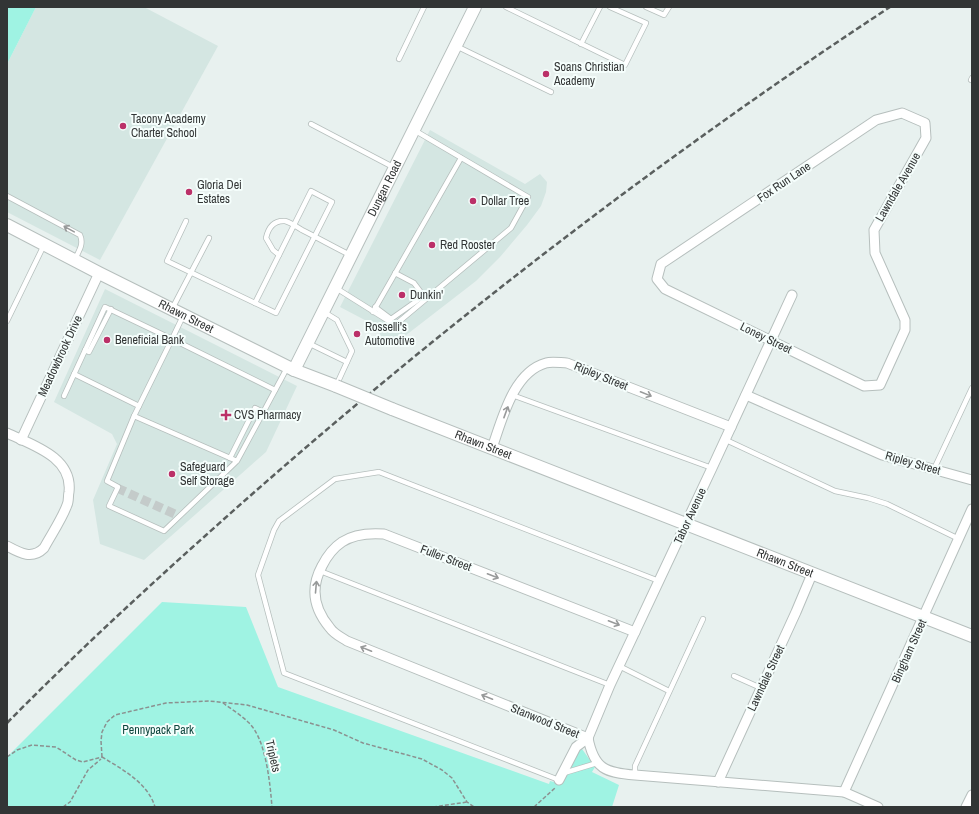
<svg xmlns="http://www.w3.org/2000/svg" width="979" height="814" font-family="'Archivo Narrow',sans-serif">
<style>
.built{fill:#d4e6e2}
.green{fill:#9ff3e3}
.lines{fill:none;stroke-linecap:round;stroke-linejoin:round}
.street-tunnel{stroke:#c4cbca;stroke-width:9;stroke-dasharray:9 4.5;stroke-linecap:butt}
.lane-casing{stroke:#b6bfbd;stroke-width:6}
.street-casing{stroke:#b6bfbd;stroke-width:11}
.secondary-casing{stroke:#b6bfbd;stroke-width:14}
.path{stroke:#8b9190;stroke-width:1.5;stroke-dasharray:4 2;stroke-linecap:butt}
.lane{stroke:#fff;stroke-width:4.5}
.street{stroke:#fff;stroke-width:9}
.secondary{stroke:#fff;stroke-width:12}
.rail{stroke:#5a5f5e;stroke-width:2.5;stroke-dasharray:6 3;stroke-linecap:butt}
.secondary-bridge-casing{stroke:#b6bfbd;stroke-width:14;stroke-linecap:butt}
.secondary-bridge{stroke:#fff;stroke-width:12}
.oneway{stroke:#989a9a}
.poi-dot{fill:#bb3068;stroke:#f5fefc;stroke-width:1.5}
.labels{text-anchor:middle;stroke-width:4;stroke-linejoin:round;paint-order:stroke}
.poi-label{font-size:12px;fill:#323535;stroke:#f5fefc;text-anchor:start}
.street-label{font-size:12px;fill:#323535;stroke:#f5fefc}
.park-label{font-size:12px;fill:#0e463e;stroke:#f5fefc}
</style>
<rect width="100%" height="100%" fill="#e8f1ef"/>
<g class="built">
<path d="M36 7H144L218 46 100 260 7 212V64Z"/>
<path d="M430 130 525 184 540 174 547 182 546 192 541 206 527 225 500 257 476 281 392 346 378 337 382 329 340 307Z"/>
<path d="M105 289 297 386 266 452 144 560 100 544 93 500 117 444 112 434 54 402Z"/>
</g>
<g class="green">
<path d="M7 7H36L7 64Z"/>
<path d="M162 602 246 607 278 687 549 784 550 781 562 784 579 749H582L595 767 592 772 619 785 612 807H7V757Z"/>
</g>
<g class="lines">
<path class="street-tunnel" d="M117 488 179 516"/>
<g class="lane-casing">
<g id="lane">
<path d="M506 7 625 65 646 23 610 7"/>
<path d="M646 7 664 15 669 7"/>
<path d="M581 44 600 7"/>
<path d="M456 46 551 92"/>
<path d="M399 59 424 7"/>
<path d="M971 80 972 78"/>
<path d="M311 124 393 167"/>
<path d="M7 196 80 235C84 244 79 251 75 259"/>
<path d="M186 221 167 261 276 313 332 202 311 191 279 255 273 250 266 238C268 229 273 220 285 221 290 222 297 227 302 230 318 238 334 247 350 255"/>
<path d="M336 288 395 325 511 228 528 197 414 130"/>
<path d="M255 303 279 255"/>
<path d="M375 307 391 319 418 300 420 291 414 283 395 273"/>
<path d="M172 309 209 238"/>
<path d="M373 312 461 158"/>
<path d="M183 316 172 339 275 390"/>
<path d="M7 321 44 245"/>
<path d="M308 343 347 362 352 351 337 320 324 312"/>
<path d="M85 350 89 352 111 309"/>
<path d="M74 374 139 406"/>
<path d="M336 386 347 362"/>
<path d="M512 395 712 468"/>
<path d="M64 396 105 307 172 339 134 416"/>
<path d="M726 440 835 491 868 498 887 504 959 539"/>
<path d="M230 458 255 408 263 412"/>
<path d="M237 461 164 531 109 506 118 487 107 481 134 416 237 461 287 368"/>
<path d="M934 469 972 388"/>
<path d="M320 571 610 685"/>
<path d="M619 666 669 691"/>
<path d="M734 676 761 688"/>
<path d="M564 773 597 763"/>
<path d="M635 775V766L703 619"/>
<path d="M559 780 284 673 258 575 274 530 279 521 335 479 379 472 659 581"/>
</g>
</g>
<g class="street-casing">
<g id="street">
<path d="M902 113 925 123 926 138 874 230 875 253 905 320V330L880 385 864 386 665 289 657 279 661 264 876 120Z"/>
<path d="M746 395 882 455 972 480"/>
<path d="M7 433C32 445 73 457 69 492 68 496 69 501 67 505 62 519 51 535 44 548 32 560 20 553 7 546"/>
<path d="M21 440 99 273"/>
<path d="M492 448C502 420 513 372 546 363 552 361 561 363 567 363L731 427"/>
<path d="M588 738 347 641C341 637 334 634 330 628 314 609 310 588 322 566 327 556 333 548 342 542 354 534 370 533 384 534L635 632"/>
<path d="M588 738 610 685 712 468 792 295"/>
<path d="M588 738C594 769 606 773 635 775L844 792 878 807"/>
<path d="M559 780 576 747 588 738"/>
<path d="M718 782 796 612 812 574"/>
<path d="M844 792 972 509"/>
<path d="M966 807 972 795"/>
</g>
</g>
<g class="secondary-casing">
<g id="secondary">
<path id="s1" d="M7 225 99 273 294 370 336 386"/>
<path id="s2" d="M294 370 475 7"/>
<path id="s3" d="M392 409 972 636"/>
</g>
</g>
<g class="path">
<path d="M223 703C231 709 241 715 248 722 266 738 270 783 272 807"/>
<path d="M7 757 17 750 32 745 56 747 76 760 83 762 102 757"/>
<path d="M102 757 101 741 102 732 107 722 115 715 166 703 209 701 247 705 334 730 363 743 422 759 442 770 452 778 467 802 474 807"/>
<path d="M102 757C122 769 148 783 155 807"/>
<path d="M63 807 70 802 88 770 101 759"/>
<path d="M433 807 467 802"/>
<path d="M534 807 555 788"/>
</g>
<use href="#lane" class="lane"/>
<use href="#street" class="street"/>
<use href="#secondary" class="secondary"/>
<path class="rail" d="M7 723C77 652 150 585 224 519 433 333 656 161 890 7"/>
<g class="secondary-bridge-casing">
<path id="secondary-bridge" d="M336 386 392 409"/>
</g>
<use href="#secondary-bridge" class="secondary-bridge"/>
</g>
<defs><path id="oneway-shaft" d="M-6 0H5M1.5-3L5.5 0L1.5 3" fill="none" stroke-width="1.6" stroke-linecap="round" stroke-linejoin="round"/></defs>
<g class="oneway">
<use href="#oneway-shaft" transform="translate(69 229) rotate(-151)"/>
<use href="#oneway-shaft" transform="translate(646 394) rotate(22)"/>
<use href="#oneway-shaft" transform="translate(506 412) rotate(-70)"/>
<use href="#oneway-shaft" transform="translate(493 576) rotate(21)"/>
<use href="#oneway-shaft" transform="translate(316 587) rotate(-85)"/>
<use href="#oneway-shaft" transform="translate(614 623) rotate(21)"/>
<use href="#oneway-shaft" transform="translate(366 649) rotate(-158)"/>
<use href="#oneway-shaft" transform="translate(487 697) rotate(-158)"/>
</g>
<g class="poi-dot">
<circle cx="546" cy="74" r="4"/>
<circle cx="123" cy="126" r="4"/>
<circle cx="189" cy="192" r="4"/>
<circle cx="473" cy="201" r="4"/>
<circle cx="432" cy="245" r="4"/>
<circle cx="402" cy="295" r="4"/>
<circle cx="357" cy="334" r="4"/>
<circle cx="107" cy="340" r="4"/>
<path d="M224 409h4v4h4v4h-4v4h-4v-4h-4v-4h4z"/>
<circle cx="172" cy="474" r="4"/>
</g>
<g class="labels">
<g class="poi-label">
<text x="554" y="71">Soans Christian<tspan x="554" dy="14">Academy</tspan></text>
<text x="131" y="123">Tacony Academy<tspan x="131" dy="14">Charter School</tspan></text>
<text x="197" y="189">Gloria Dei<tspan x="197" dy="14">Estates</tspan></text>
<text x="481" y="205">Dollar Tree</text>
<text x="440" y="249">Red Rooster</text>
<text x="410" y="299">Dunkin'</text>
<text x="365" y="331">Rosselli's<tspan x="365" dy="14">Automotive</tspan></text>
<text x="115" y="344">Beneficial Bank</text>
<text x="234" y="419">CVS Pharmacy</text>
<text x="180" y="471">Safeguard<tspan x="180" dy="14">Self Storage</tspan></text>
</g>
<g class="street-label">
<text transform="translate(784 182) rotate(-34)" y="4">Fox Run Lane</text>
<text transform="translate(898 187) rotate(-60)" y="4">Lawndale Avenue</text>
<text dy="4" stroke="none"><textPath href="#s2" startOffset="203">Dungan Road</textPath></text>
<text dy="4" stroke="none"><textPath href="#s1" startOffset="201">Rhawn Street</textPath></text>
<text transform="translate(766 338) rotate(26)" y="4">Loney Street</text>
<text transform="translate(60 356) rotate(-65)" y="4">Meadowbrook Drive</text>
<text transform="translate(601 376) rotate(22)" y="4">Ripley Street</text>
<text dy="4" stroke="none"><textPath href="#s3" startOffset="98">Rhawn Street</textPath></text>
<text transform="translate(913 463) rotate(16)" y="4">Ripley Street</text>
<text transform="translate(690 516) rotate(-65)" y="4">Tabor Avenue</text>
<text transform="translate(446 558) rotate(21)" y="4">Fuller Street</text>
<text dy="4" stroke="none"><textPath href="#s3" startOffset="422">Rhawn Street</textPath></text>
<text transform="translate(909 651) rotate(-66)" y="4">Bingham Street</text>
<text transform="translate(766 678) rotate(-65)" y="4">Lawndale Street</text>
<text transform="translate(545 721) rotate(22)" y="4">Stanwood Street</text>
<text transform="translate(273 756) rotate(77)" y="4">Triplets</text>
</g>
<g class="park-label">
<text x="158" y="734">Pennypack Park</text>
</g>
</g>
<rect width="979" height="814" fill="none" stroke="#323535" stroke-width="16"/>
</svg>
